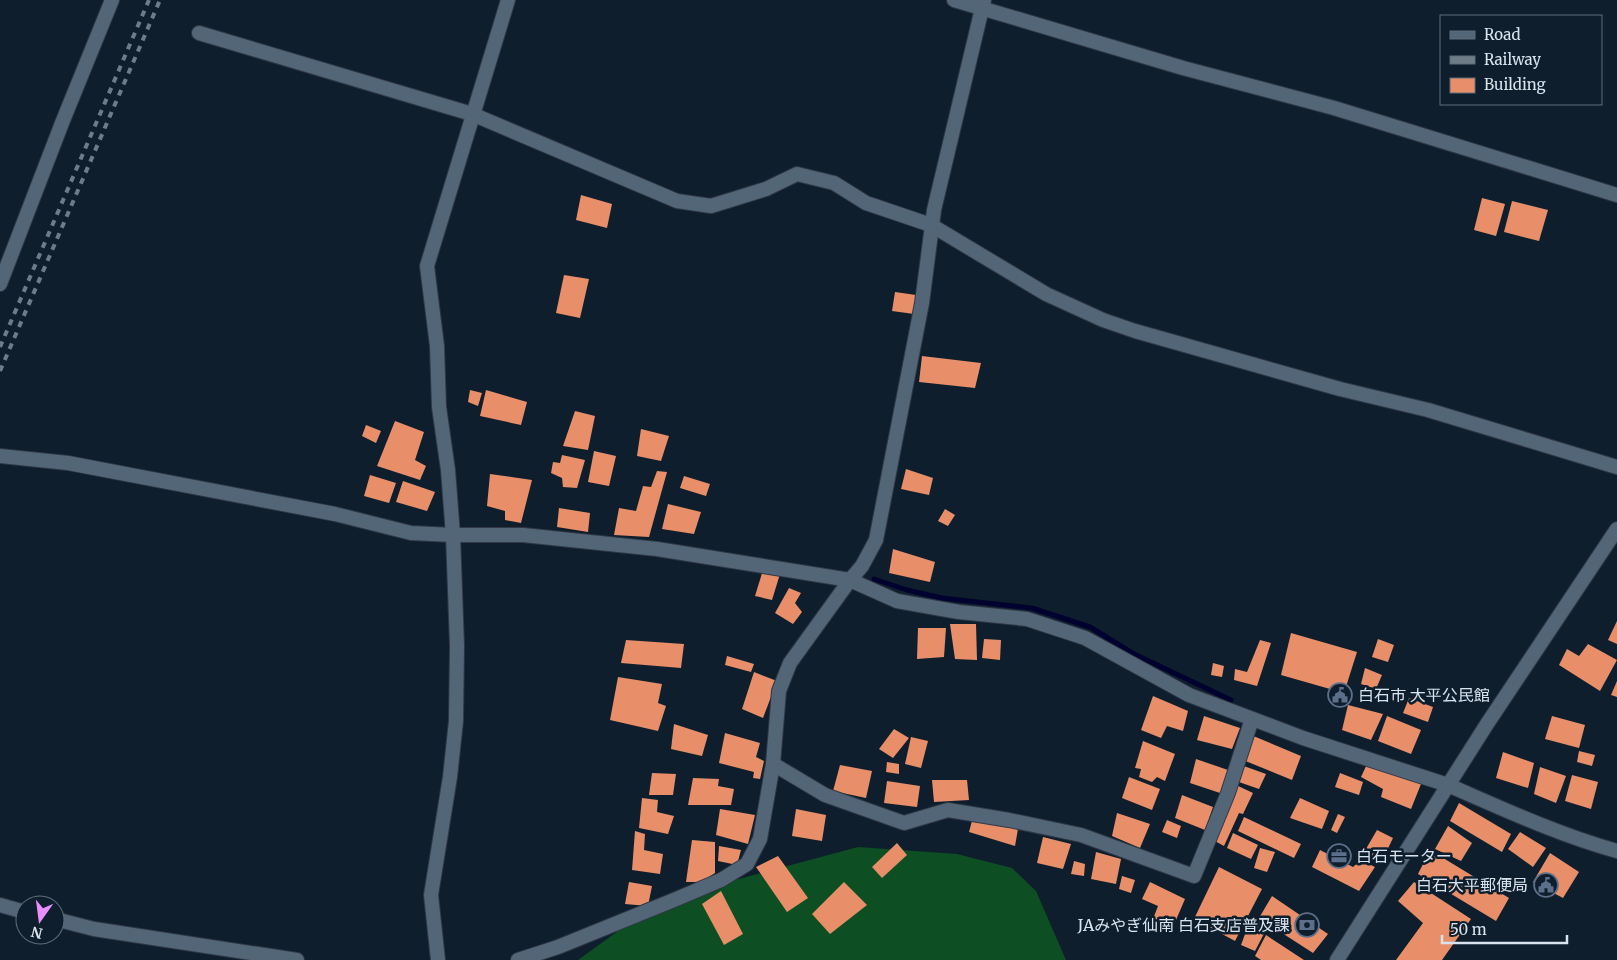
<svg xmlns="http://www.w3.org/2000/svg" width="1617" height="960" font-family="Merriweather,'Noto Sans JP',serif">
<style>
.forest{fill:#0d4e22}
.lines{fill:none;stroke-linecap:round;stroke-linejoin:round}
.stream{stroke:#00012e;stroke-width:5}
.building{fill:#e88f69}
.minor-casing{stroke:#303845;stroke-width:16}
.tertiary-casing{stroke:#303845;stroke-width:16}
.minor{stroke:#536678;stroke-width:14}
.tertiary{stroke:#536678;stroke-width:14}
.rail{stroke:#6e7c88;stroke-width:4;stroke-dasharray:6 6;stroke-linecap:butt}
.labels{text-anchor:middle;stroke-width:5;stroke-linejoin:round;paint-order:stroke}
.poi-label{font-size:16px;fill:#d8e3ed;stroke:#0e1e2d;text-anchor:start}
</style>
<rect width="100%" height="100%" fill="#0e1e2d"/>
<path class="forest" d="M858 847 957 854 1012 868 1036 891 1066 960H578L661 900Z"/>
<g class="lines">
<path class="stream" d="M874 579 907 590 942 598 1032 608 1090 627 1134 654 1231 700"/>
</g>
<g class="building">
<path d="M581 195 612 204 607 228 576 220Z"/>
<path d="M1482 198 1505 204 1496 236 1474 230Z"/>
<path d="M1512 201 1548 210 1539 241 1504 232Z"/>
<path d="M564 275 589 279 580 318 556 313Z"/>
<path d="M895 292 916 295 914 314 892 311Z"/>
<path d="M922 356 981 363 975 388 919 382Z"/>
<path d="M470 390 482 393 478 406 468 402Z"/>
<path d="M486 390 527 402 521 425 480 416Z"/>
<path d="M575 411 595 416 588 450 563 446Z"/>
<path d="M395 421 424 432 415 460 426 466 420 480 377 466Z"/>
<path d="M366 425 381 431 376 443 362 436Z"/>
<path d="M641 429 669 436 661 461 637 456Z"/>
<path d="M594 451 616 456 609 486 588 482Z"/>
<path d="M562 455 585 460 577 488 563 487 562 478 551 473 553 462 560 463Z"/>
<path d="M906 469 933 478 929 495 901 489Z"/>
<path d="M657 471 667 472 649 537 614 535 619 508 636 511 643 486 651 487Z"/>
<path d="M490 474 532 480 521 523 505 520V511L487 506Z"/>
<path d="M370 475 396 483 389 503 364 496Z"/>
<path d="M684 476 710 484 706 496 680 488Z"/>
<path d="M403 481 435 492 427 511 396 502Z"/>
<path d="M668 504 701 512 694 534 662 529Z"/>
<path d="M559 508 590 513 588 532 557 527Z"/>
<path d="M945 509 955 515 948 526 938 521Z"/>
<path d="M893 549 935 562 930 582 889 573Z"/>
<path d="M763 570 780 574 772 600 755 596Z"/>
<path d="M789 588 801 593 795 603 802 612 793 624 775 613Z"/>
<path d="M1617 621V644L1608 640Z"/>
<path d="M950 624H976L977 660 955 659Z"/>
<path d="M918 628H946L944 657 917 659Z"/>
<path d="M1291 633 1357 652 1344 693 1281 675Z"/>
<path d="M984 639 1001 640 1000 660 982 658Z"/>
<path d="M1378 639 1394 645 1388 662 1372 657Z"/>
<path d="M626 640 684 644 681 668 621 663Z"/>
<path d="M1260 640 1271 643 1257 686 1234 680 1235 669 1247 672Z"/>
<path d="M1588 644 1617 660 1600 691 1559 665 1567 649 1579 656Z"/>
<path d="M727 656 754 664 751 672 725 665Z"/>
<path d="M1213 663 1224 666 1222 677 1211 675Z"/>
<path d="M1365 668 1382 675 1376 689 1361 684Z"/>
<path d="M754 672 777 681 763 718 742 709Z"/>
<path d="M618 677 662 684 658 703 666 706 658 731 610 720Z"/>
<path d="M1617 681V697L1611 695Z"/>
<path d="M1153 696 1188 711 1183 731 1167 726 1161 738 1141 730Z"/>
<path d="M1409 698 1433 707 1428 722 1403 713Z"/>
<path d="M1348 705 1383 714 1371 740 1342 730Z"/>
<path d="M1204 716 1240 728 1232 749 1197 740Z"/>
<path d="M1387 716 1421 730 1411 754 1378 741Z"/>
<path d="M1552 716 1585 725 1579 748 1545 739Z"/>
<path d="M674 724 708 735 702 756 671 749Z"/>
<path d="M894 729 909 738 893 758 879 749Z"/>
<path d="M725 733 760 743 756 757 764 761 760 779 753 778 754 772 719 763Z"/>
<path d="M1251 735 1301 756 1292 780 1243 760Z"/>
<path d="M911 737 928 741 921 768 905 764Z"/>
<path d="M1143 741 1175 754 1165 781 1157 777 1152 782 1139 777 1141 769 1135 768Z"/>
<path d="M1579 751 1595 755 1592 766 1577 762Z"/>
<path d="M1503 752 1534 763 1528 788 1496 778Z"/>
<path d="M1196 759 1228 770 1220 793 1190 783Z"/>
<path d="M887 762 899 764V774L886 772Z"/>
<path d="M1368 762 1421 784 1411 809 1381 797 1383 789 1361 777Z"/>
<path d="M840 765 872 771 866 798 833 791Z"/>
<path d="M1241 765 1266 774 1259 789 1236 781Z"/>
<path d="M1540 767 1566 776 1556 803 1534 794Z"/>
<path d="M652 773 676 774 673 795H649Z"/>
<path d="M1340 773 1363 782 1359 795 1335 787Z"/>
<path d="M1572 775 1598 782 1591 809 1565 801Z"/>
<path d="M1129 777 1160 789 1152 810 1122 798Z"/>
<path d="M693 778 719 779 718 786 734 789 731 805H688Z"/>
<path d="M932 780H967L969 800 934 802Z"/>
<path d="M887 781 920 786 917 807 884 803Z"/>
<path d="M1236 785 1253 793 1243 814 1239 813 1224 846 1213 840Z"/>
<path d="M1182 795 1213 807 1205 830 1175 818Z"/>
<path d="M642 798 658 800 657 812 674 816 668 834 639 828Z"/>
<path d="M1300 798 1329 811 1322 829 1290 818Z"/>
<path d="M1459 803 1511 834 1502 852 1450 821Z"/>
<path d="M720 809 755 815 748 844 716 835Z"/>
<path d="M796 809 826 815 822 841 792 836Z"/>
<path d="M1117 813 1150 824 1140 848 1112 836Z"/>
<path d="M1338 814 1345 817 1337 833 1331 830Z"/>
<path d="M973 817 1018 829 1015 846 969 832Z"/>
<path d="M1244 817 1301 844 1294 858 1238 831Z"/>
<path d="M1167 820 1181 826 1177 838 1162 832Z"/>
<path d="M1448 826 1472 843 1461 861 1435 849Z"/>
<path d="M1377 830 1393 838 1381 863 1363 854Z"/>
<path d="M635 831 645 834 644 850 663 854 660 874 632 870Z"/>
<path d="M1520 832 1546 848 1533 867 1508 849Z"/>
<path d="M1233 833 1258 845 1251 859 1227 848Z"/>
<path d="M1043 837 1071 844 1063 869 1037 863Z"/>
<path d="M692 840 715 842V873L701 882H686Z"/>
<path d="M897 843 907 855 882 878 872 867Z"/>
<path d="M719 846 741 850 737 865 718 861Z"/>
<path d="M1260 848 1275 852 1267 872 1254 868Z"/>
<path d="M1320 850 1353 867 1361 860 1375 867 1359 891 1312 867Z"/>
<path d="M1430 850 1509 898 1496 921 1418 874Z"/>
<path d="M1096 852 1121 859 1116 884 1091 879Z"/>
<path d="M1550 853 1579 872 1563 898 1533 882Z"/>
<path d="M778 856 808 898 787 912 756 867Z"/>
<path d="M1074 861 1085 864 1084 876 1071 874Z"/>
<path d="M1219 867 1262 889 1235 941 1194 919Z"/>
<path d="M1122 876 1135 880 1131 893 1119 889Z"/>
<path d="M629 882 652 886 648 906 625 904Z"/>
<path d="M844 882 867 905 830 934 812 914Z"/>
<path d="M1150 882 1185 899 1173 927 1153 919 1158 906 1142 899Z"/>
<path d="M1414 882 1471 919 1442 960H1396L1423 923 1398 901Z"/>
<path d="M721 891 743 934 724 945 702 904Z"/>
<path d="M1272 896 1328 934 1313 953 1259 918Z"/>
<path d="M1251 918 1268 926 1255 951 1241 945Z"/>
<path d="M1266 935 1304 960H1261L1255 956Z"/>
</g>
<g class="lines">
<g class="minor-casing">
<g id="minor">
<path d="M954 0 1183 68 1334 108 1617 195"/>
<path d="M199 33 472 114 677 201 711 206 766 189 797 174 834 183 866 203 931 225 1046 294 1103 320 1135 331 1340 389 1428 410 1617 467"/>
<path d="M0 284 62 123 112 0"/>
<path d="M850 580 897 601 959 612 1027 619 1085 638 1189 695 1303 738 1448 785"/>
<path d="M773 764 825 795 904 823 948 810 1009 820 1081 835 1194 876 1228 793 1252 719"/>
<path d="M0 905 25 912"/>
<path d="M55 919 94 929 297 960"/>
<path d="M438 960 431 895 450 777 456 721 457 646 453 535 448 470 439 407 437 346 427 266 508 0"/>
<path d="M518 960 558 947 674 900 721 880 747 864 760 839 773 764 779 691 790 663 850 580 862 566 876 540 922 303 934 210 984 0"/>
</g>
</g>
<g class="tertiary-casing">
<g id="tertiary">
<path d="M0 456 68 463 335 514 411 533 453 535H523L657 549 850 580"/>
<path d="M1448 785C1503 809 1559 835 1617 851"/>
<path d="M1337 960 1487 724 1617 529"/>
</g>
</g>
<use href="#minor" class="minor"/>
<use href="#tertiary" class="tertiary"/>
<g class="rail">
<path d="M0 347 149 0"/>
<path d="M0 371 160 0"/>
</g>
</g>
<defs>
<g id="civic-ring" transform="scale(1.25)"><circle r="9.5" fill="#0e1e2d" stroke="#5c6f8a" stroke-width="1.5"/><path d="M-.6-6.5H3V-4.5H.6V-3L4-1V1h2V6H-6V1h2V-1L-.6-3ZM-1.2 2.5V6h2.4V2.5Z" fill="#5c6f8a"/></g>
<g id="office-ring" transform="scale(1.25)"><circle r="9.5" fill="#0e1e2d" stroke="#5c6f8a" stroke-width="1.5"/><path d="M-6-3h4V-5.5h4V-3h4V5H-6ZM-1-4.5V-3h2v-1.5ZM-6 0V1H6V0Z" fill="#5c6f8a"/></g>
<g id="bank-ring" transform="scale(1.25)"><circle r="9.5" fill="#0e1e2d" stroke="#5c6f8a" stroke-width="1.5"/><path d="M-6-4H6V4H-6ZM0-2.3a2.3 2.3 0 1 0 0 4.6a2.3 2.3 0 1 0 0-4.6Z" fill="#5c6f8a"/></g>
</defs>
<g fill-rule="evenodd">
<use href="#civic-ring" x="1340" y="695"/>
<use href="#office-ring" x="1339" y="856"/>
<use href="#civic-ring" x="1546" y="885"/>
<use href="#bank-ring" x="1307" y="925"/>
</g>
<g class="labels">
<g class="poi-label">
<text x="1358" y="701">白石市 大平公民館</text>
<text x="1356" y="862">白石モーター</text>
<text x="1528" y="891" text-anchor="end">白石大平郵便局</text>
<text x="1290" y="931" text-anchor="end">JAみやぎ仙南 白石支店普及課</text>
</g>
</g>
<rect x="1440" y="15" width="162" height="90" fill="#0e1e2d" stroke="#5f6d7a"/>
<rect x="1450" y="31" width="25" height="8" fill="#536678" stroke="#5f6d7a"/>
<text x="1484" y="40" font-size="15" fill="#d8e3ed">Road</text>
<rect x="1450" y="56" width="25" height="8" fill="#6e7c88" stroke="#5f6d7a"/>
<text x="1484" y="65" font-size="15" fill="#d8e3ed">Railway</text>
<rect x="1450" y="78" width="25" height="15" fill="#e88f69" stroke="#5f6d7a"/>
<text x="1484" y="90" font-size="15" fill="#d8e3ed">Building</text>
<g transform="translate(40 920) rotate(194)"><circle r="24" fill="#0e1e2d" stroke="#5f6d7a"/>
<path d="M0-4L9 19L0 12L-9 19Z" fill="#ea8dfd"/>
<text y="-8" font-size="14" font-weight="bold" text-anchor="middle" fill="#d8e3ed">N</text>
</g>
<path d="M1442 935v8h125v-8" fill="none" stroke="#d8e3ed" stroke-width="2.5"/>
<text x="1450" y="935" font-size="15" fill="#d8e3ed" stroke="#0e1e2d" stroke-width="4" paint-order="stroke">50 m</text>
</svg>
